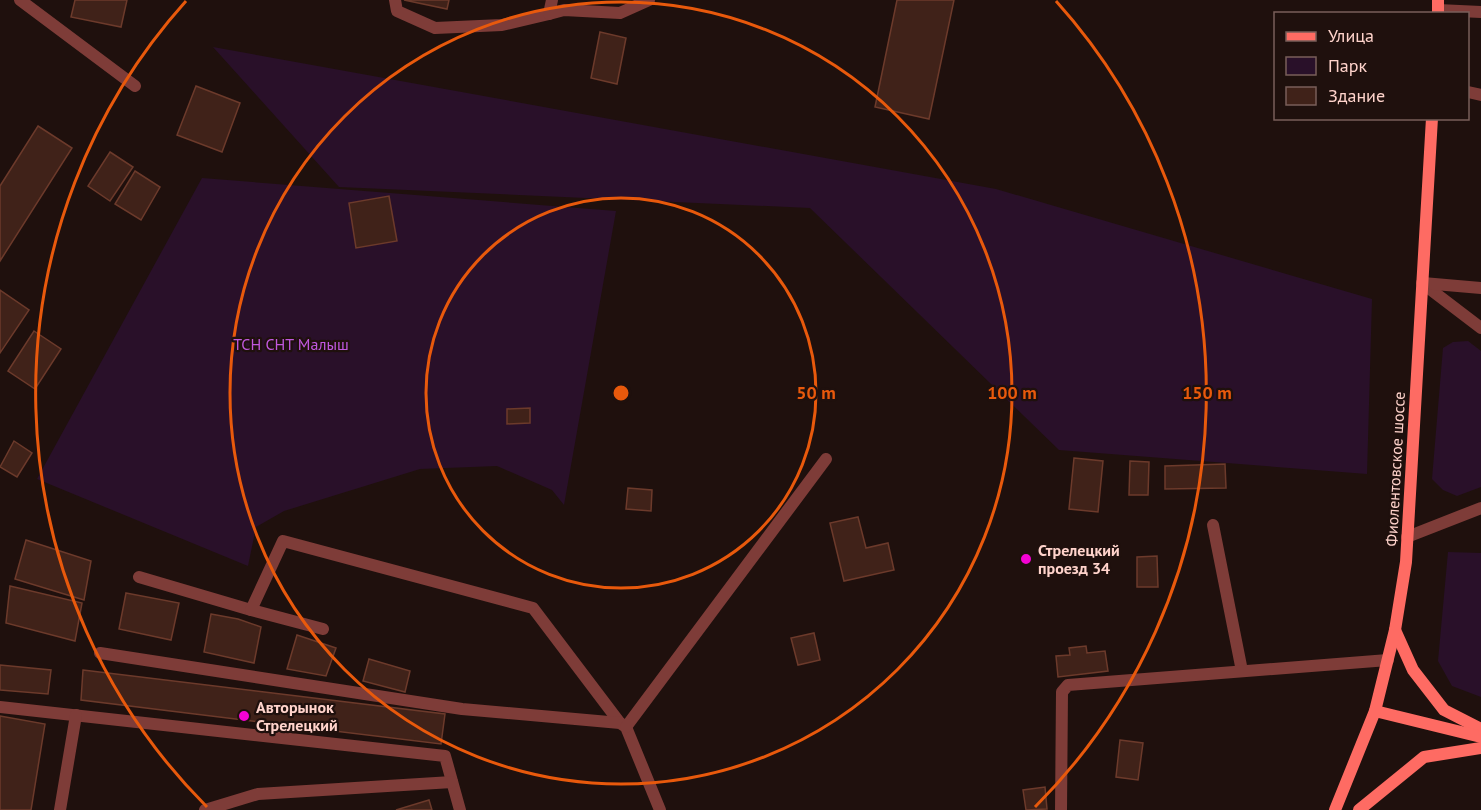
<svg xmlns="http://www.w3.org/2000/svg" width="1481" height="810" font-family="'PT Sans',sans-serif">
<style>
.green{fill:#291029}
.building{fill:#402219;stroke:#6c3a2b;stroke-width:1.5}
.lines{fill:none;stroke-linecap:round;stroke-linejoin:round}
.lane{stroke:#7e3c38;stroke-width:12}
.street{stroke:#7e3c38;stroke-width:12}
.secondary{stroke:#fe6b63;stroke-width:12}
.ring{fill:none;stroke:#e8590c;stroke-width:3}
.poi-dot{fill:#f402d4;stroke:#1f100d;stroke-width:2}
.labels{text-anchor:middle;stroke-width:4.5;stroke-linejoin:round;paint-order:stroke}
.park-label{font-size:16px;fill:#c058de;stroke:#1f100d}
.street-label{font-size:16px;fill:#ffd3cb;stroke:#1f100d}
.poi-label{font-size:16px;font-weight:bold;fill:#ffd3cb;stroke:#1f100d;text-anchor:start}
.centre{fill:#e8590c;stroke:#1f100d;stroke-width:3}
.ring-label{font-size:18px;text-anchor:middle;font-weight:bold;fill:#e8590c;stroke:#1f100d;stroke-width:4.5;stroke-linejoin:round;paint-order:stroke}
</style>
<rect width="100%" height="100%" fill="#1f100d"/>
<g class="green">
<path d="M213 47 996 189 1372 299 1367 474 1059 450 810 208 339 187Z"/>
<path d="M202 178 616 211 564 505 552 490 497 466 420 469 284 511 256 527 248 566 37 479Z"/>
<path d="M1468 341 1481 351V487L1457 496 1443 490 1432 479 1443 348 1453 342Z"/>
<path d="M1448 552 1481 553V697L1452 686 1438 661Z"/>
</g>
<g class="building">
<path d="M75 0H127L121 27 71 17Z"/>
<path d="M404 0H449L447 9Z"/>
<path d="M897 0H954L929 119 875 107Z"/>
<path d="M600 32 626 38 617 84 591 78Z"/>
<path d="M196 86 240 103 222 152 177 135Z"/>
<path d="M38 126 72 148 0 261V186Z"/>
<path d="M110 152 133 167 110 201 88 186Z"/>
<path d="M135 171 160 187 141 220 115 204Z"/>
<path d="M389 196 397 241 356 248 349 203Z"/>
<path d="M0 290 29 310 0 353Z"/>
<path d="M34 331 61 349 35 389 8 371Z"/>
<path d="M530 408V423L507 424V409Z"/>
<path d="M14 441 32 453 17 477 0 467Z"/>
<path d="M1074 458 1103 461 1098 512 1069 509Z"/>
<path d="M1130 461 1149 462 1148 495H1129Z"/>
<path d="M1225 464 1226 488 1165 489V466Z"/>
<path d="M628 488 652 490 651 511 626 509Z"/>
<path d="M858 517 866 548 888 543 894 570 844 581 830 523Z"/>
<path d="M26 540 91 561 84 600 15 579Z"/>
<path d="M1157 556 1158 587H1137V557Z"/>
<path d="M10 586 82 603 75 641 6 623Z"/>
<path d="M126 593 179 603 171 640 119 629Z"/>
<path d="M211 614 238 619 261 627 254 663 204 652Z"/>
<path d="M814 633 820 660 798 665 791 638Z"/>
<path d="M297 635 336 648 326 676 287 669Z"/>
<path d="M1086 646 1087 653 1105 651 1108 671 1058 677 1056 656 1070 655 1069 648Z"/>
<path d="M369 659 410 671 405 692 363 681Z"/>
<path d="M0 665 51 670 48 694 0 690Z"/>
<path d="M83 670 445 714 441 744 81 700Z"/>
<path d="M0 716 45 724 31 810H0Z"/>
<path d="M1120 740 1143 743 1138 780 1116 777Z"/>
<path d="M1045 787 1047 809 1026 810 1023 790Z"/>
<path d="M429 800 432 810H396Z"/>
</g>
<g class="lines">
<g class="lane">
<path d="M395 0 397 11 435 28 502 25 549 14"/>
<path d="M552 0 549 14 564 10 620 13 649 0"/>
<path d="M1438 10 1481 12"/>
<path d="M1468 92 1481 95"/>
<path d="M1422 283 1481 328"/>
<path d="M1423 283 1481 288"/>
<path d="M1213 525 1242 671"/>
<path d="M1407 537 1481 508"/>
<path d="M139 577 251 610"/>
<path d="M323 629 251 610 283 541 533 608 620 723"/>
<path d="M100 653 462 709 620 723 626 727 660 810"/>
<path d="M0 707 445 756 460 810"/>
<path d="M626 727 826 459"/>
<path d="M60 810 76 715"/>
<path d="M205 810 258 794 452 782"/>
<path d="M1061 810 1062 692 1068 685 1388 660"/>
</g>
<path class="street" d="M20 0 135 86"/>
<g class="secondary">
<path d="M1438 14V0"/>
<path d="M1395 630 1413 670 1444 710 1481 729"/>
<path d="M1375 711 1481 737"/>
<path d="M1335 810 1375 711 1395 630 1406 562 1432 118"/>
<path d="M1359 810 1424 757 1481 748"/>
</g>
</g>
<g class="ring">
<circle cx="621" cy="393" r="195"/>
<circle cx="621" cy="393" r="391"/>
<path d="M207 807A586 586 0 0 1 186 1M1056 1A586 586 0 0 1 1035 807"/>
</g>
<g class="poi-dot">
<circle cx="1026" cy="559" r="6"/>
<circle cx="244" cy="716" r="6"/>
</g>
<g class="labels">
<g class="park-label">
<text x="291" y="350">ТСН СНТ Малыш</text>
</g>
<g class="street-label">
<text transform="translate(1395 469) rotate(-87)" y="6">Фиолентовское шоссе</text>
</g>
<g class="poi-label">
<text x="1038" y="556">Стрелецкий<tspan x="1038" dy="18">проезд 34</tspan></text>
<text x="256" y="713">Авторынок<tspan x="256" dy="18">Стрелецкий</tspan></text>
</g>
</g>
<circle cx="621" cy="393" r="9" class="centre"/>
<g class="ring-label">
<text x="816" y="399">50 m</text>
<text x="1012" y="399">100 m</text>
<text x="1207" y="399">150 m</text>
</g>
<rect x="1274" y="12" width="195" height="108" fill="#1f100d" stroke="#795e59" stroke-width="1.5"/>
<rect x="1286" y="32" width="30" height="9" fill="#fe6b63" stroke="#795e59" stroke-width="1.5"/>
<text x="1328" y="42" font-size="18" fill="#ffd3cb">Улица</text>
<rect x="1286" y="57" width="30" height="18" fill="#291029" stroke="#795e59" stroke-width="1.5"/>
<text x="1328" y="72" font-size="18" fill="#ffd3cb">Парк</text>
<rect x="1286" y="87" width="30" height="18" fill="#402219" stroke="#795e59" stroke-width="1.5"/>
<text x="1328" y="102" font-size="18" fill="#ffd3cb">Здание</text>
</svg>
